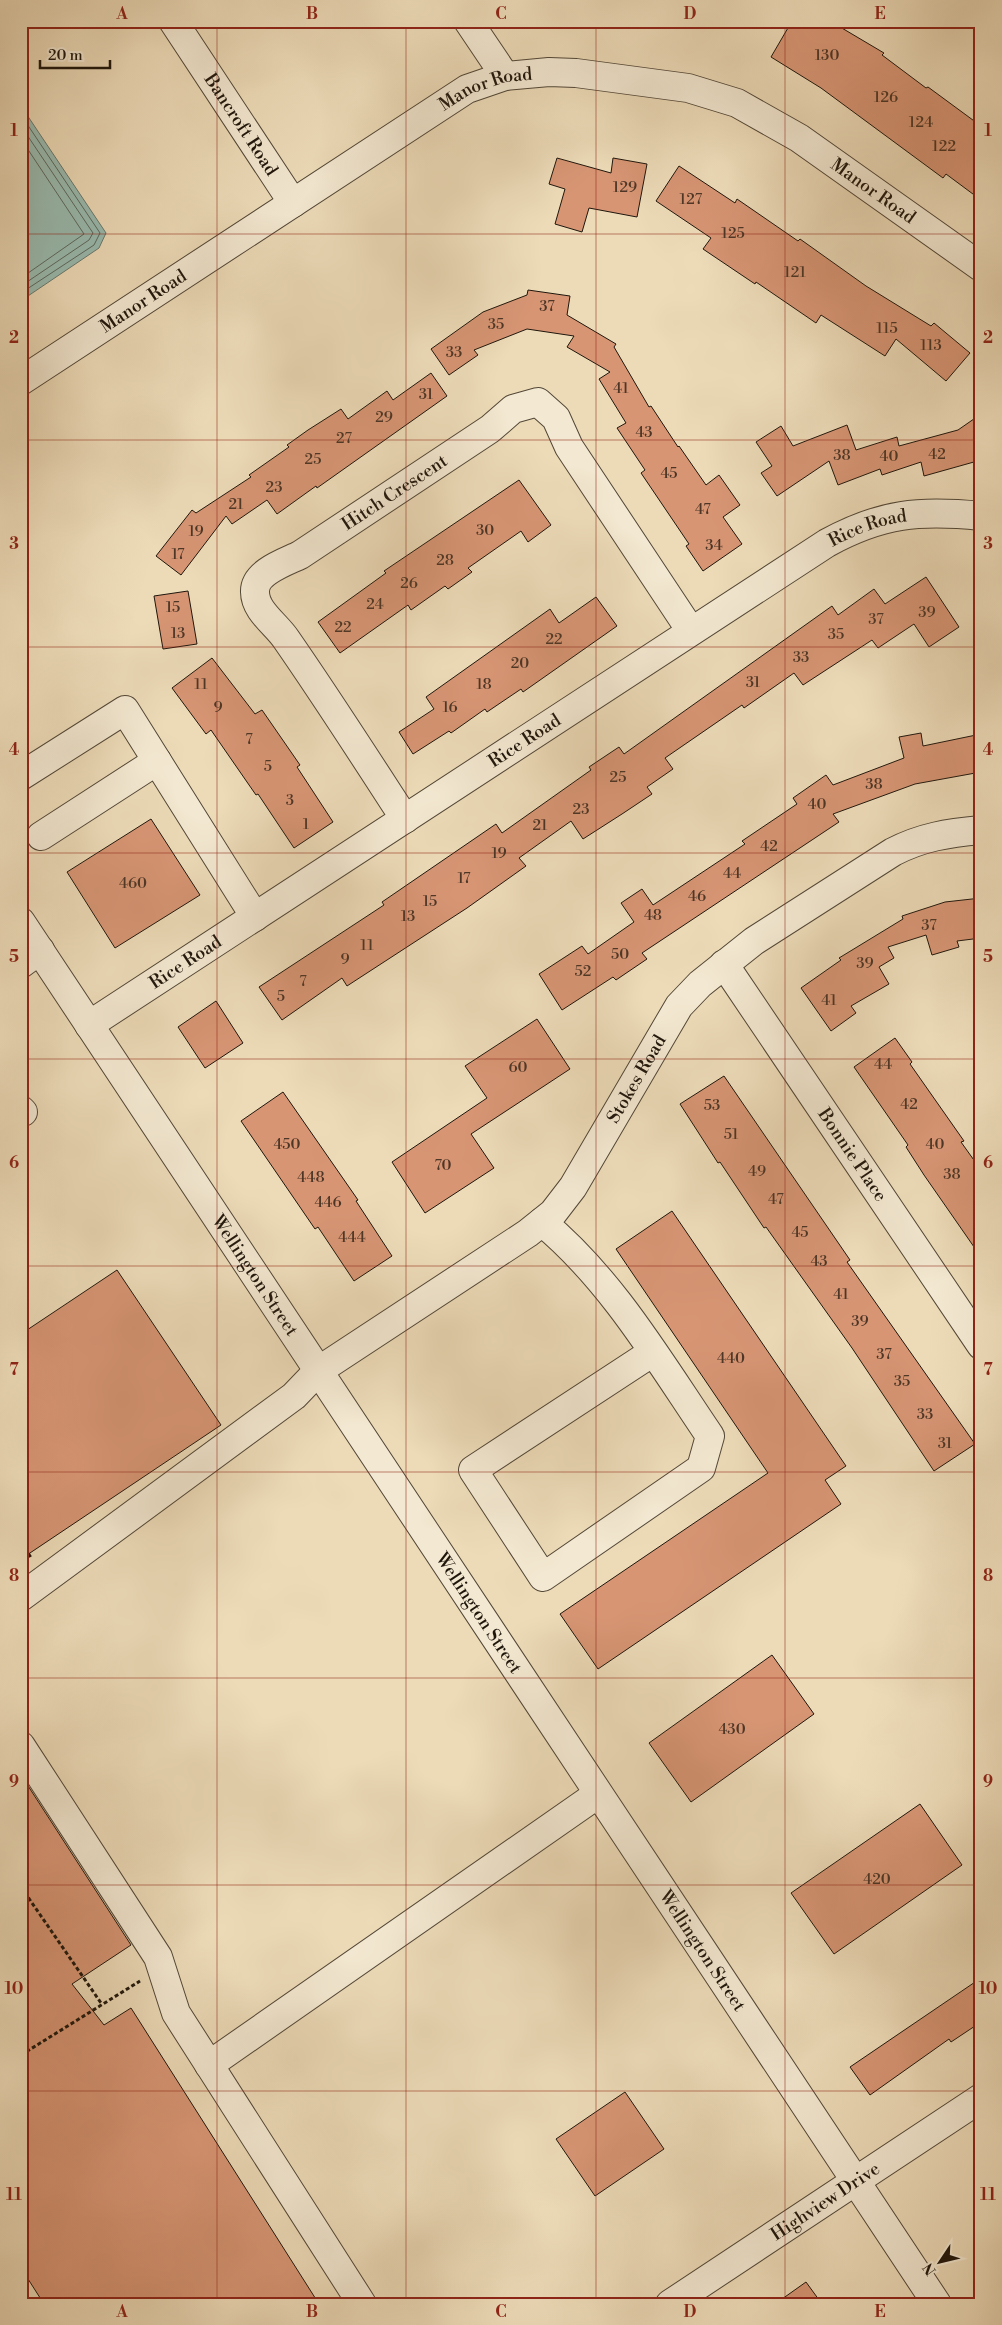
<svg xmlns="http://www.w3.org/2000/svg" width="1002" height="2325" font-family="'Libre Bodoni',serif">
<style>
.water{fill:#99bbb0;stroke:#68796e}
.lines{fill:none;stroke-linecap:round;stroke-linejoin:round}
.shore{stroke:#5c685e;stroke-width:1}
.building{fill:#d79574;stroke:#1f160c}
.minor-casing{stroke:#524737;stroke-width:30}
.path{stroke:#1f160c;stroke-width:3;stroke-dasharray:4 2.5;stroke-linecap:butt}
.minor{stroke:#f3e8d1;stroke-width:28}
.grid{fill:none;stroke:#8f2418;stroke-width:1;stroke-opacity:0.55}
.labels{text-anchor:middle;stroke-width:5;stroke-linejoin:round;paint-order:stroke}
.number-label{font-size:15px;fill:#4d3626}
.street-label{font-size:18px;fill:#1f160c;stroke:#f3e8d1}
.neatline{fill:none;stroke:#8f2418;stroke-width:2}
.grid-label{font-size:16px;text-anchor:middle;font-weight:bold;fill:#8f2418}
</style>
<rect width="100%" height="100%" fill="#eddbb8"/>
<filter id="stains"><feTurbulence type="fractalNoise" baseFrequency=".004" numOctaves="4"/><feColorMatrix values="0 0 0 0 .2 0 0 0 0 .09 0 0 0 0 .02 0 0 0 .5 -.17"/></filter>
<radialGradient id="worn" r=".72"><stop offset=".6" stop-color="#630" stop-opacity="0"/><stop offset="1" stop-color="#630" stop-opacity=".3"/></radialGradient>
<path class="water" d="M21 106 106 233 99 248 25 298 21 297Z"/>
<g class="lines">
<g class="shore">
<path d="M21 115 100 233 94 245 21 293"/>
<path d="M21 126 93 233 89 240 21 286"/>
<path d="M21 139 84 234 21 278"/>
</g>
</g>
<g class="building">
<path d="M792 21H830L884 53 882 55 926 88 928 87 981 126V200L946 174 943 178 821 88 771 57Z"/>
<path d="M557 158 611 173 613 158 647 164 637 217 589 208 582 232 555 224 565 189 549 184Z"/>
<path d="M679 166 735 203 737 199 798 241 800 239 866 286 931 326 934 323 970 353 946 381 896 339 885 356 821 315 816 323 756 282 755 284 703 249 711 238 656 201Z"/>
<path d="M528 290 570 296 567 315 616 344 614 347 649 407 651 406 678 447 679 446 706 485 719 475 740 505 723 517 742 544 703 571 686 546 689 544 641 473 645 470 617 428 626 423 599 379 610 372 567 347 574 336 527 329 474 350 478 355 449 375 431 349 483 312 527 295Z"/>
<path d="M431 373 447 396 317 488 316 486 277 514 267 500 232 524 226 516 181 575 156 556 192 510 196 513 251 477 249 475 289 447 287 445 308 430 341 409 348 419 387 391 393 400Z"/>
<path d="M981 414V460L924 476 921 462 882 475 880 469 838 485 829 461 777 496 761 473 772 466 756 442 781 426 793 446 847 425 856 450 897 437 899 446 958 430Z"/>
<path d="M519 480 551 525 528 542 521 531 468 568 472 572 448 589 445 586 411 610 408 605 340 653 318 622 386 573 384 571Z"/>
<path d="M926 577 959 627 929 647 914 624 878 648 872 640 803 685 794 673 744 708 742 705 665 758 673 769 647 787 652 794 622 814 583 839 571 821 519 858 526 866 467 908 347 986 342 978 282 1020 259 987 384 905 382 902 496 824 502 833 591 770 589 767 619 747 624 754 832 606 838 615 874 589 885 604Z"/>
<path d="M188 591 197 644 163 649 154 596Z"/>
<path d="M596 597 617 626 523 692 521 689 487 712 485 709 451 733 449 731 413 754 399 732 434 709 426 697 550 609 559 623Z"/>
<path d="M212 658 255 714 262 710 300 765 297 767 333 822 294 848 258 794 256 795 211 730 206 734 172 688Z"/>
<path d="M921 733 923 746 981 734V772L915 784 833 814 839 822 642 953 647 959 616 980 613 977 562 1010 539 974 582 946 588 954 634 922 621 903 642 889 653 905 745 844 742 841 797 804 793 798 826 775 833 785 904 758 899 737Z"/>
<path d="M151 819 200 895 115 948 67 872Z"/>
<path d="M981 898V938L957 941 959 947 932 955 926 935 888 947 894 958 879 967 889 984 851 1006 856 1013 831 1031 801 988 841 960 839 958 903 919 902 916 945 902Z"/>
<path d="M216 1001 243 1043 205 1068 178 1027Z"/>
<path d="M537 1019 570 1069 471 1134 494 1168 425 1213 392 1162 487 1098 465 1066Z"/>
<path d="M895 1038 912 1062 910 1064 964 1141 961 1142 981 1170V1257L924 1175 906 1147 908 1145 854 1067Z"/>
<path d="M724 1076 850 1260 847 1262 975 1444 934 1471 852 1348 766 1227 764 1228 720 1162 718 1163 680 1104Z"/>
<path d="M283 1092 358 1200 356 1201 392 1256 354 1281 318 1227 315 1229 241 1121Z"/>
<path d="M672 1211 846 1466 825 1480 841 1504 598 1669 560 1614 768 1473 616 1249Z"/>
<path d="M117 1270 221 1425 21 1559V1334Z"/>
<path d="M772 1655 814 1714 691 1802 649 1743Z"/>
<path d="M21 1775 131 1945 72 1984 104 2025 131 2008 319 2304H44L21 2268Z"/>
<path d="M920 1804 962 1865 834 1954 791 1893Z"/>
<path d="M981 1978V2022L951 2042 949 2039 870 2095 850 2067Z"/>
<path d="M625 2092 664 2149 595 2196 556 2139Z"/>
<path d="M806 2282 822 2304H775Z"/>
</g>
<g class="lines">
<g class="minor-casing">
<g id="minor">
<path id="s1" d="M173 21 293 203"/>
<path d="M468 21 505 76"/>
<path id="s2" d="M21 381 467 89 505 76 549 72 576 73 688 88 737 103 799 138 981 267"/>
<path d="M21 776 125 710 157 761"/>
<path id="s3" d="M405 819C366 759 327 698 286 639 276 624 255 611 255 592 254 572 286 562 300 555L490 429 513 409 538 402 556 418 569 447 691 631"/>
<path d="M41 836 157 761 255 917"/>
<path id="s4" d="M21 922 937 2304"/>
<path d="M21 964 40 950"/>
<path id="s5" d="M724 964 981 1345"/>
<path id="s6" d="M89 1025 827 543C882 513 919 510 981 516"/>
<path d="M21 1110 23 1112"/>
<path d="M542 1222C612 1280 659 1361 710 1436L701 1468 543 1577 473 1470 653 1352"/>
<path id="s7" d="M21 1597 294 1396 318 1371 528 1233 553 1213 573 1187 679 1006 700 984 754 941 893 852C922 837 948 833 981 830"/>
<path d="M21 1746 158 1957 176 2013 362 2304"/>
<path d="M209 2065 598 1794"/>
<path id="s8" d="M670 2304 981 2098"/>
</g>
</g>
<g class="path">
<path d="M21 1543 32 1559"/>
<path d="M21 1887 101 2003"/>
<path d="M21 2055 140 1981"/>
</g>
<use href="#minor" class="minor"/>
</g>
<path class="grid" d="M217 21V2304M406 21V2304M596 21V2304M785 21V2304M21 234H981M21 440H981M21 647H981M21 853H981M21 1059H981M21 1266H981M21 1472H981M21 1678H981M21 1885H981M21 2091H981"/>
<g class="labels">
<g class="number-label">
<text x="827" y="60">130</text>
<text x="886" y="102">126</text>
<text x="921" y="127">124</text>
<text x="944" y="151">122</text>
<text x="625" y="192">129</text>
<text x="691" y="204">127</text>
<text x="733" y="238">125</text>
<text x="795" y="277">121</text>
<text x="547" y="311">37</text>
<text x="496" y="329">35</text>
<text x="887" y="333">115</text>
<text x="931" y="350">113</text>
<text x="454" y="357">33</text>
<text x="621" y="393">41</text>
<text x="426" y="399">31</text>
<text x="384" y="422">29</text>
<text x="644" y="437">43</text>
<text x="344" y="443">27</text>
<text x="937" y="459">42</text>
<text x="842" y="460">38</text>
<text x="889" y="461">40</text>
<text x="313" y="464">25</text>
<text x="669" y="478">45</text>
<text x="274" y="492">23</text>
<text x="236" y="509">21</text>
<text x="703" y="514">47</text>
<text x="485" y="535">30</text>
<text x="196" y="536">19</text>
<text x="714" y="550">34</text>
<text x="178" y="559">17</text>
<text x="445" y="565">28</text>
<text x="409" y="588">26</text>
<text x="375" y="609">24</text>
<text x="173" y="612">15</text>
<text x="927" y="617">39</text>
<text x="876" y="624">37</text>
<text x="343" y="632">22</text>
<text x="178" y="638">13</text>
<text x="836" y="639">35</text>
<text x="554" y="644">22</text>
<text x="801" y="662">33</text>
<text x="520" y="668">20</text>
<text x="753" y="687">31</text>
<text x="201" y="689">11</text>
<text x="484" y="689">18</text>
<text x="218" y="712">9</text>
<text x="450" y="712">16</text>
<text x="249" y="744">7</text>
<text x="268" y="771">5</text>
<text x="618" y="782">25</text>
<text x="874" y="789">38</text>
<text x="290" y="805">3</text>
<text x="817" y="809">40</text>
<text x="581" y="814">23</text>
<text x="306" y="829">1</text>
<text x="540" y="830">21</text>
<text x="769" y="851">42</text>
<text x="499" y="858">19</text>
<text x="732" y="878">44</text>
<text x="464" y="883">17</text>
<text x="133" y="888">460</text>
<text x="697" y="901">46</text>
<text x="430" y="906">15</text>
<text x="653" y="920">48</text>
<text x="408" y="921">13</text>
<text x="929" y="930">37</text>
<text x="367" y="950">11</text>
<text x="620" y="959">50</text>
<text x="345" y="964">9</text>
<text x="865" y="968">39</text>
<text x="583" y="976">52</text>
<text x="303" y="986">7</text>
<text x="281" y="1001">5</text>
<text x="829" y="1005">41</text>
<text x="883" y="1069">44</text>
<text x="518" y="1072">60</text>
<text x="909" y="1109">42</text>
<text x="712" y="1110">53</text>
<text x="731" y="1139">51</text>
<text x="287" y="1149">450</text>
<text x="935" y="1149">40</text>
<text x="443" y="1170">70</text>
<text x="757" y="1176">49</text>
<text x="952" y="1179">38</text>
<text x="311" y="1182">448</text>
<text x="776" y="1204">47</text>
<text x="328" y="1207">446</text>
<text x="800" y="1237">45</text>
<text x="352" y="1242">444</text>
<text x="819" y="1266">43</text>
<text x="841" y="1299">41</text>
<text x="860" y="1326">39</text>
<text x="884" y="1359">37</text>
<text x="731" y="1363">440</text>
<text x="902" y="1386">35</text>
<text x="925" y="1419">33</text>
<text x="945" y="1448">31</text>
<text x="732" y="1734">430</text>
<text x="877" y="1884">420</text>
</g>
<g class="street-label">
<text dy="6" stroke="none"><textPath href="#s2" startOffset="551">Manor Road</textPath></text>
<text dy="6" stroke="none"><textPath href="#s1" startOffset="124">Bancroft Road</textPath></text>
<text dy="6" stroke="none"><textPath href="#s2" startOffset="971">Manor Road</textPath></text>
<text dy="6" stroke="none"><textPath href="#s2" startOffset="146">Manor Road</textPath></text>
<text dy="6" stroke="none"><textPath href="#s3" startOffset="448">Hitch Crescent</textPath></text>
<text dy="6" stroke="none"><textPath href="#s6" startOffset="925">Rice Road</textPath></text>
<text dy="6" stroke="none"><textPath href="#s6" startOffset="520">Rice Road</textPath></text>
<text dy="6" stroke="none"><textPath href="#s6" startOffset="115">Rice Road</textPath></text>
<text dy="6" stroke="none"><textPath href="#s7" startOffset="815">Stokes Road</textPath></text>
<text dy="6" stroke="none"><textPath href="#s5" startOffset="230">Bonnie Place</textPath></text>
<text dy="6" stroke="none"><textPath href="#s4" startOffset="424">Wellington Street</textPath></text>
<text dy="6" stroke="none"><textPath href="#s4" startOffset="829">Wellington Street</textPath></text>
<text dy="6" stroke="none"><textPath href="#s4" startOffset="1234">Wellington Street</textPath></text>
<text dy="6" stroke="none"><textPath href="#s8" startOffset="186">Highview Drive</textPath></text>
</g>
</g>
<rect width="1002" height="2325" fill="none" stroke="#eddbb8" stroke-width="55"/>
<g transform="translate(940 2262) rotate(235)" stroke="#f3e8d1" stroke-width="4" paint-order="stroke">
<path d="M0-4L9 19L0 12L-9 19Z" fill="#1f160c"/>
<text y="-8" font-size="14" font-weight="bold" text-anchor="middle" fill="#1f160c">N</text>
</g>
<path d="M40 60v8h70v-8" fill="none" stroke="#1f160c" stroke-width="2.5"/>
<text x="48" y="60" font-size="15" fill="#1f160c" stroke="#f3e8d1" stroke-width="4" paint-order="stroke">20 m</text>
<rect x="28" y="28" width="946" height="2270" class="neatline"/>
<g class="grid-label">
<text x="122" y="19">A</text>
<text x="312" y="19">B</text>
<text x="501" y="19">C</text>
<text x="690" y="19">D</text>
<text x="880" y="19">E</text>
<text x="14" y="136">1</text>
<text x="988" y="136">1</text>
<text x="14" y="343">2</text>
<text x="988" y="343">2</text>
<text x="14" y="549">3</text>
<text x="988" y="549">3</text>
<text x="14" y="755">4</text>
<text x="988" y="755">4</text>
<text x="14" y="962">5</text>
<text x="988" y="962">5</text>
<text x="14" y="1168">6</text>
<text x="988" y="1168">6</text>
<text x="14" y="1375">7</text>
<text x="988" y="1375">7</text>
<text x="14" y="1581">8</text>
<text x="988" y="1581">8</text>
<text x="14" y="1787">9</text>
<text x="988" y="1787">9</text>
<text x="14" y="1994">10</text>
<text x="988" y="1994">10</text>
<text x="14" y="2200">11</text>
<text x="988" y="2200">11</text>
<text x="122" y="2317">A</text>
<text x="312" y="2317">B</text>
<text x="501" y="2317">C</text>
<text x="690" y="2317">D</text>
<text x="880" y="2317">E</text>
</g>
<rect width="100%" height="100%" filter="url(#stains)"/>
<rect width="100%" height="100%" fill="url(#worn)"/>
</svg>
